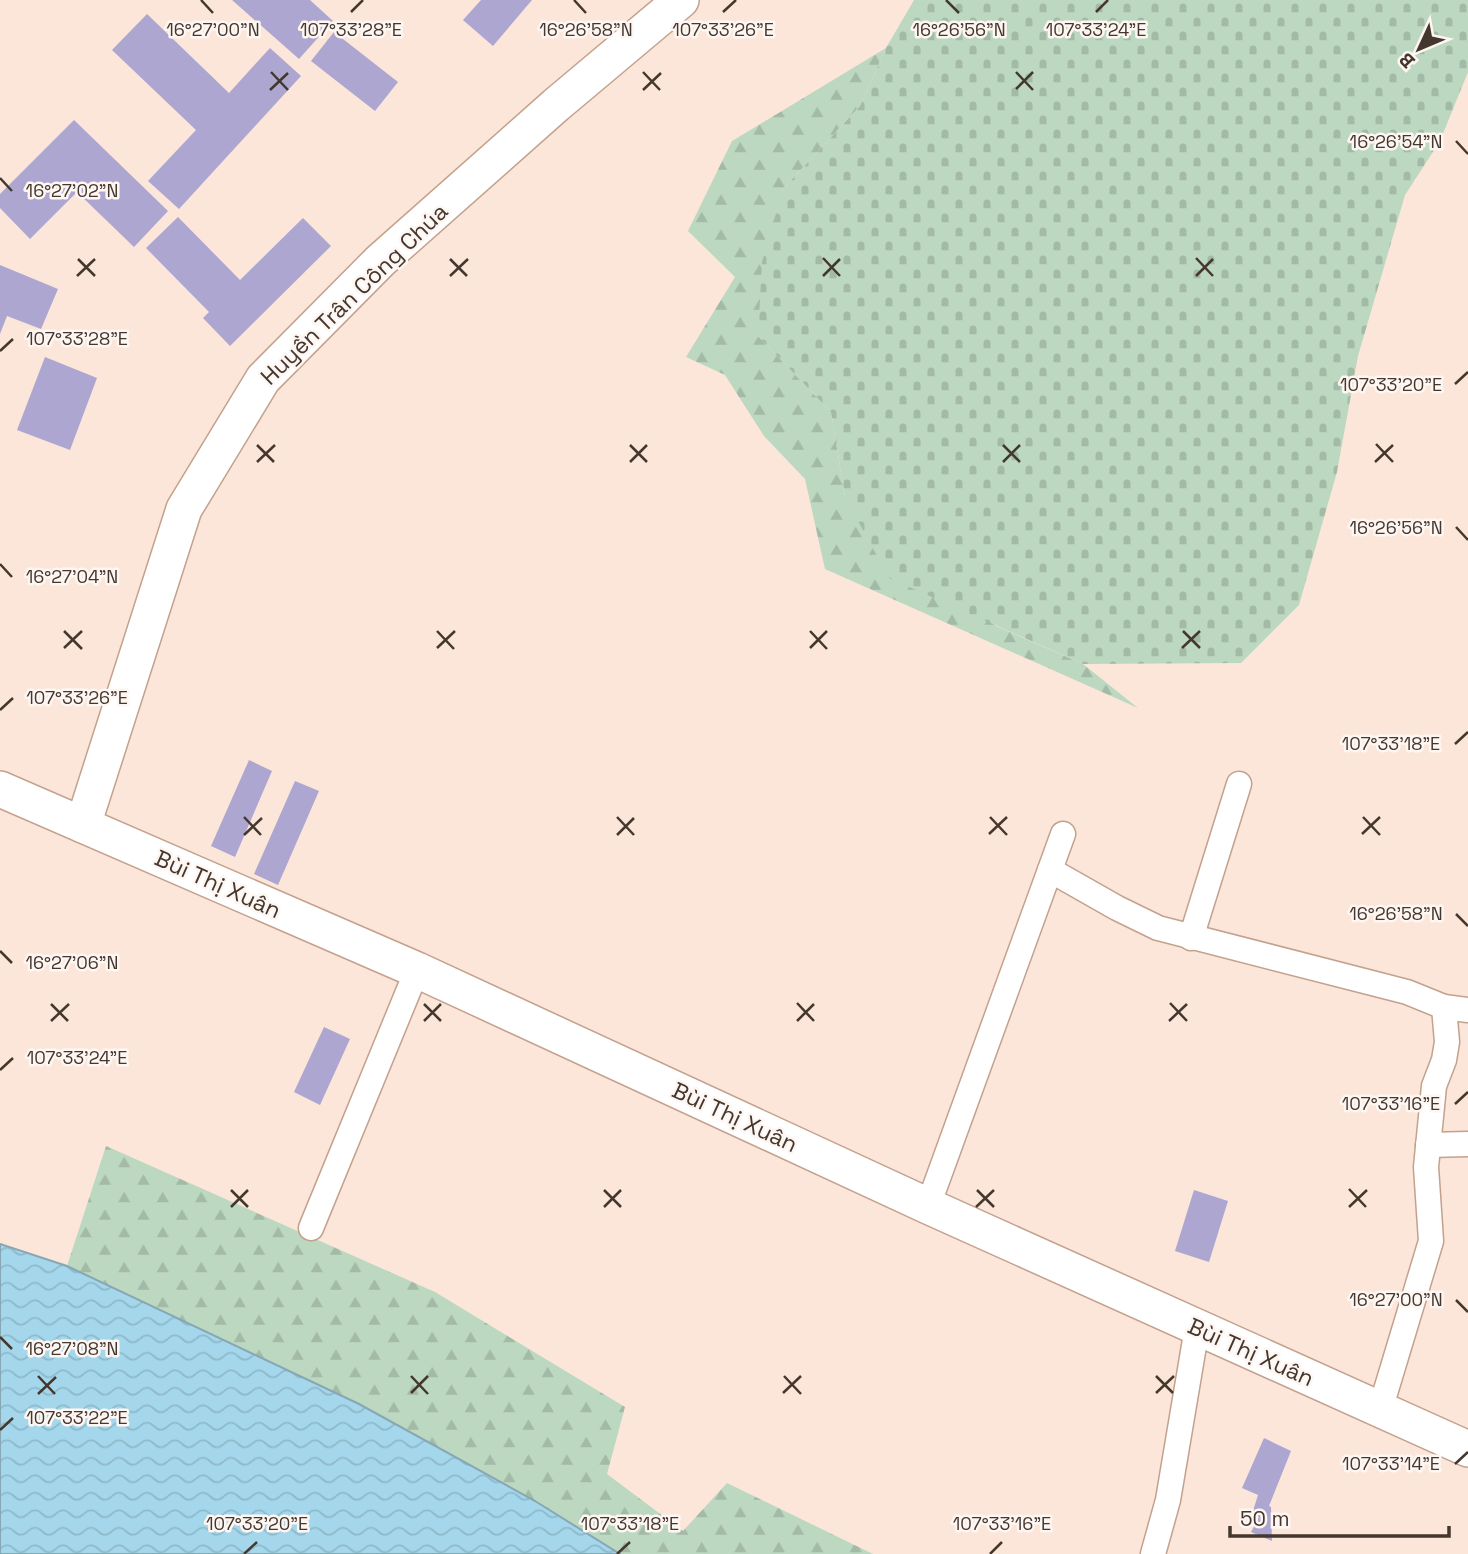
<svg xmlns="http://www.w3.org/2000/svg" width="1468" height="1554" font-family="'Space Grotesk',sans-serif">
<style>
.forest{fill:url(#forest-firs)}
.cemetery{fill:url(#cemetery-stones)}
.water{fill:url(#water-waves);stroke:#87a7b3;stroke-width:2}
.building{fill:#aca6d1}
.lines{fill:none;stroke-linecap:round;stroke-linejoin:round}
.street-casing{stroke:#c3a18d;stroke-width:27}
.secondary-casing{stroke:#c3a18d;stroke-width:38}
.street{stroke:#fff;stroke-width:24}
.secondary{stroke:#fff;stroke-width:35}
.ticks{fill:none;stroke:#44372e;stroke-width:2.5}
.labels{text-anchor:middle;stroke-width:5;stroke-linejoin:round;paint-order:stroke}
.street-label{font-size:23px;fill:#44372e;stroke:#fef6f2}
.ticks-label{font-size:18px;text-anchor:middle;fill:#44372e;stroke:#fef6f2;stroke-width:5;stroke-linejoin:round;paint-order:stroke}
</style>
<defs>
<pattern id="forest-firs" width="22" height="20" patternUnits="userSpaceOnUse" patternTransform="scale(1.75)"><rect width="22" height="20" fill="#bcd8c1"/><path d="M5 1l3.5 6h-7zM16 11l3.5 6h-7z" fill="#a3baa6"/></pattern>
<pattern id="cemetery-stones" width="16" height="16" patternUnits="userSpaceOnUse" patternTransform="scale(1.75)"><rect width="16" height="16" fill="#bcd8c1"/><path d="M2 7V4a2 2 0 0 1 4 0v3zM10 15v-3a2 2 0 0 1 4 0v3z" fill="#a3baa6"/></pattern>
<pattern id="water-waves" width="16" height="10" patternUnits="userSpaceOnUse" patternTransform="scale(1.75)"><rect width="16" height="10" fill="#a4d7ec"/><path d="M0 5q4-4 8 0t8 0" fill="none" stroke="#8eb9cb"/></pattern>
</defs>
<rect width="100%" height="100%" fill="#fbe6d9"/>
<g class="forest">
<path d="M886 48 860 106 783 189 758 336 831 412 845 497 996 626 1083 664 1138 708 825 569 805 479 764 436 725 375 686 357 735 277 688 231 732 141Z"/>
<path d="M106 1146 435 1292 625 1407 607 1474 683 1531 727 1483 873 1554H620L535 1501 359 1404 67 1266Z"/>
</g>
<path class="cemetery" d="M914 0H1468V72L1440 141 1405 195 1358 356 1337 472 1299 605 1241 663 1083 664 889 578 845 497 831 412 758 336 762 262 783 189 860 106 886 48Z"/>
<path class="water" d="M0 1244 67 1266 359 1404 535 1501 620 1554H0Z"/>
<g class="building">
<path d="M232 0H310L333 21 299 59Z"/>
<path d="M481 0H532L493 46 463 20Z"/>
<path d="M147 14 229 93 270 48 301 76 179 209 148 181 196 130 112 50Z"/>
<path d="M334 32 398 82 375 111 311 61Z"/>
<path d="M74 120 168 211 134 247 77 192 30 239 0 208V194Z"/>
<path d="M178 217 240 280 303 218 331 246 230 346 203 318 209 312 146 248Z"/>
<path d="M0 265 58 289 41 329 7 316 0 334Z"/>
<path d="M45 357 97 378 70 450 17 430Z"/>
<path d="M249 760 272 771 235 857 211 846Z"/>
<path d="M295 781 319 791 278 885 254 874Z"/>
<path d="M324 1027 350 1039 320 1105 294 1092Z"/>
<path d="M1194 1190 1228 1201 1209 1262 1175 1251Z"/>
<path d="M1264 1438 1291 1451 1269 1506 1271 1507 1272 1541 1251 1532 1259 1517 1252 1514 1258 1495 1242 1488Z"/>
</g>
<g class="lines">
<g class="street-casing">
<g id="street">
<path d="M1050 870 1117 908 1158 928 1407 992 1444 1007 1447 1042 1444 1060 1434 1086 1426 1167 1431 1241 1380 1410"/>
<path d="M1191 938 1239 784"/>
<path d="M1444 1007 1468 1010"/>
<path d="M1428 1145 1468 1144"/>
<path d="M928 1206 1063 834"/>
<path d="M311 1228 417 970"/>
<path d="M1153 1554 1168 1500 1197 1328"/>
</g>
</g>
<g class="secondary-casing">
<g id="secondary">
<path d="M0 789 417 970 928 1206 1468 1449"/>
<path d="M83 825 184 509 263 379 380 261 556 105 681 0"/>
</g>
</g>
<use href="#street" class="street"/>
<use href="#secondary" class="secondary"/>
</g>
<path class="ticks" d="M201 0 213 13M574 0 586 13M946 0 959 13M351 12 363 0M723 12 736 0M1096 12 1108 0M271 72 288 90M643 72 660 90M1016 72 1033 90M1016 89 1033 72M270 90 288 73M643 90 661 73M1456 141 1468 154M0 178 12 191M823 258 840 276M1196 258 1213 276M78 259 95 276M450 259 467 276M77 276 95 259M450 276 468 259M823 276 840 259M1196 276 1213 259M0 351 13 339M1455 384 1468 372M1376 444 1393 462M257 445 274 462M630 445 647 462M1003 445 1020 462M257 462 275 445M630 462 647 445M1003 462 1020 445M1375 462 1393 445M1456 527 1468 540M0 564 12 577M64 631 82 649M437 631 454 649M810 631 827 649M1183 631 1200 648M64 648 82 631M437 648 455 631M810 648 827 631M1182 648 1200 631M0 710 13 698M1455 744 1468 732M244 817 261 835M617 817 634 835M990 817 1007 835M1363 817 1380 835M989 834 1007 817M1362 834 1380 817M244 835 262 818M617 835 634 818M1456 914 1468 926M0 951 12 963M797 1003 814 1021M1170 1003 1187 1021M51 1004 68 1021M424 1004 441 1021M51 1021 69 1004M424 1021 441 1004M797 1021 814 1004M1169 1021 1187 1004M0 1070 13 1058M1455 1104 1468 1092M1349 1189 1366 1207M231 1190 248 1207M604 1190 621 1207M977 1190 994 1207M231 1207 248 1190M604 1207 621 1190M976 1207 994 1190M1349 1207 1367 1190M1456 1300 1468 1312M0 1337 12 1349M38 1376 55 1394M411 1376 428 1394M784 1376 801 1394M1156 1376 1173 1393M411 1393 428 1376M783 1393 801 1376M1156 1393 1174 1376M38 1394 56 1377M0 1430 13 1418M1455 1464 1468 1452M244 1554 257 1542M617 1554 630 1542M990 1554 1002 1542"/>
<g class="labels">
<g class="street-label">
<text transform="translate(354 294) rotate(-44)" y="8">Huyền Trân Công Chúa</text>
<text transform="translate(218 884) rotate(24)" y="8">Bùi Thị Xuân</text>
<text transform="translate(735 1117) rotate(25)" y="8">Bùi Thị Xuân</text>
<text transform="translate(1251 1352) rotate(24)" y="8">Bùi Thị Xuân</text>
</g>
</g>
<g class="ticks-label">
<text x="351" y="36">107°33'28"E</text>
<text x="723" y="36">107°33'26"E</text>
<text x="1096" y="36">107°33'24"E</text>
<text x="213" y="36">16°27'00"N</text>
<text x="586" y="36">16°26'58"N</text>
<text x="959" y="36">16°26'56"N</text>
<text x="1396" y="148">16°26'54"N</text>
<text x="72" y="197">16°27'02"N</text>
<text x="77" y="345">107°33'28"E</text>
<text x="1391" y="391">107°33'20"E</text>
<text x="1396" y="534">16°26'56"N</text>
<text x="72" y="583">16°27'04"N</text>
<text x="77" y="704">107°33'26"E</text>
<text x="1391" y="750">107°33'18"E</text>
<text x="1396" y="920">16°26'58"N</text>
<text x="72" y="969">16°27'06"N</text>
<text x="77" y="1064">107°33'24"E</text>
<text x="1391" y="1110">107°33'16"E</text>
<text x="1396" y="1306">16°27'00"N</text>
<text x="72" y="1355">16°27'08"N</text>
<text x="77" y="1424">107°33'22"E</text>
<text x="1391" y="1470">107°33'14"E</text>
<text x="257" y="1530">107°33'20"E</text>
<text x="630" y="1530">107°33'18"E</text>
<text x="1002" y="1530">107°33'16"E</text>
</g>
<g transform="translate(1419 49) rotate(226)" stroke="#fef6f2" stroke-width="5" paint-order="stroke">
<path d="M0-5L12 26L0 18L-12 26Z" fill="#44372e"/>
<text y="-10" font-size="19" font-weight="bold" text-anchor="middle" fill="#44372e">B</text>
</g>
<path d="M1230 1526v10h219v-10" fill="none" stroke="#44372e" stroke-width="3.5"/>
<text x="1240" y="1526" font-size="21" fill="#44372e" stroke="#fef6f2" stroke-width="5" paint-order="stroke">50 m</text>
</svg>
